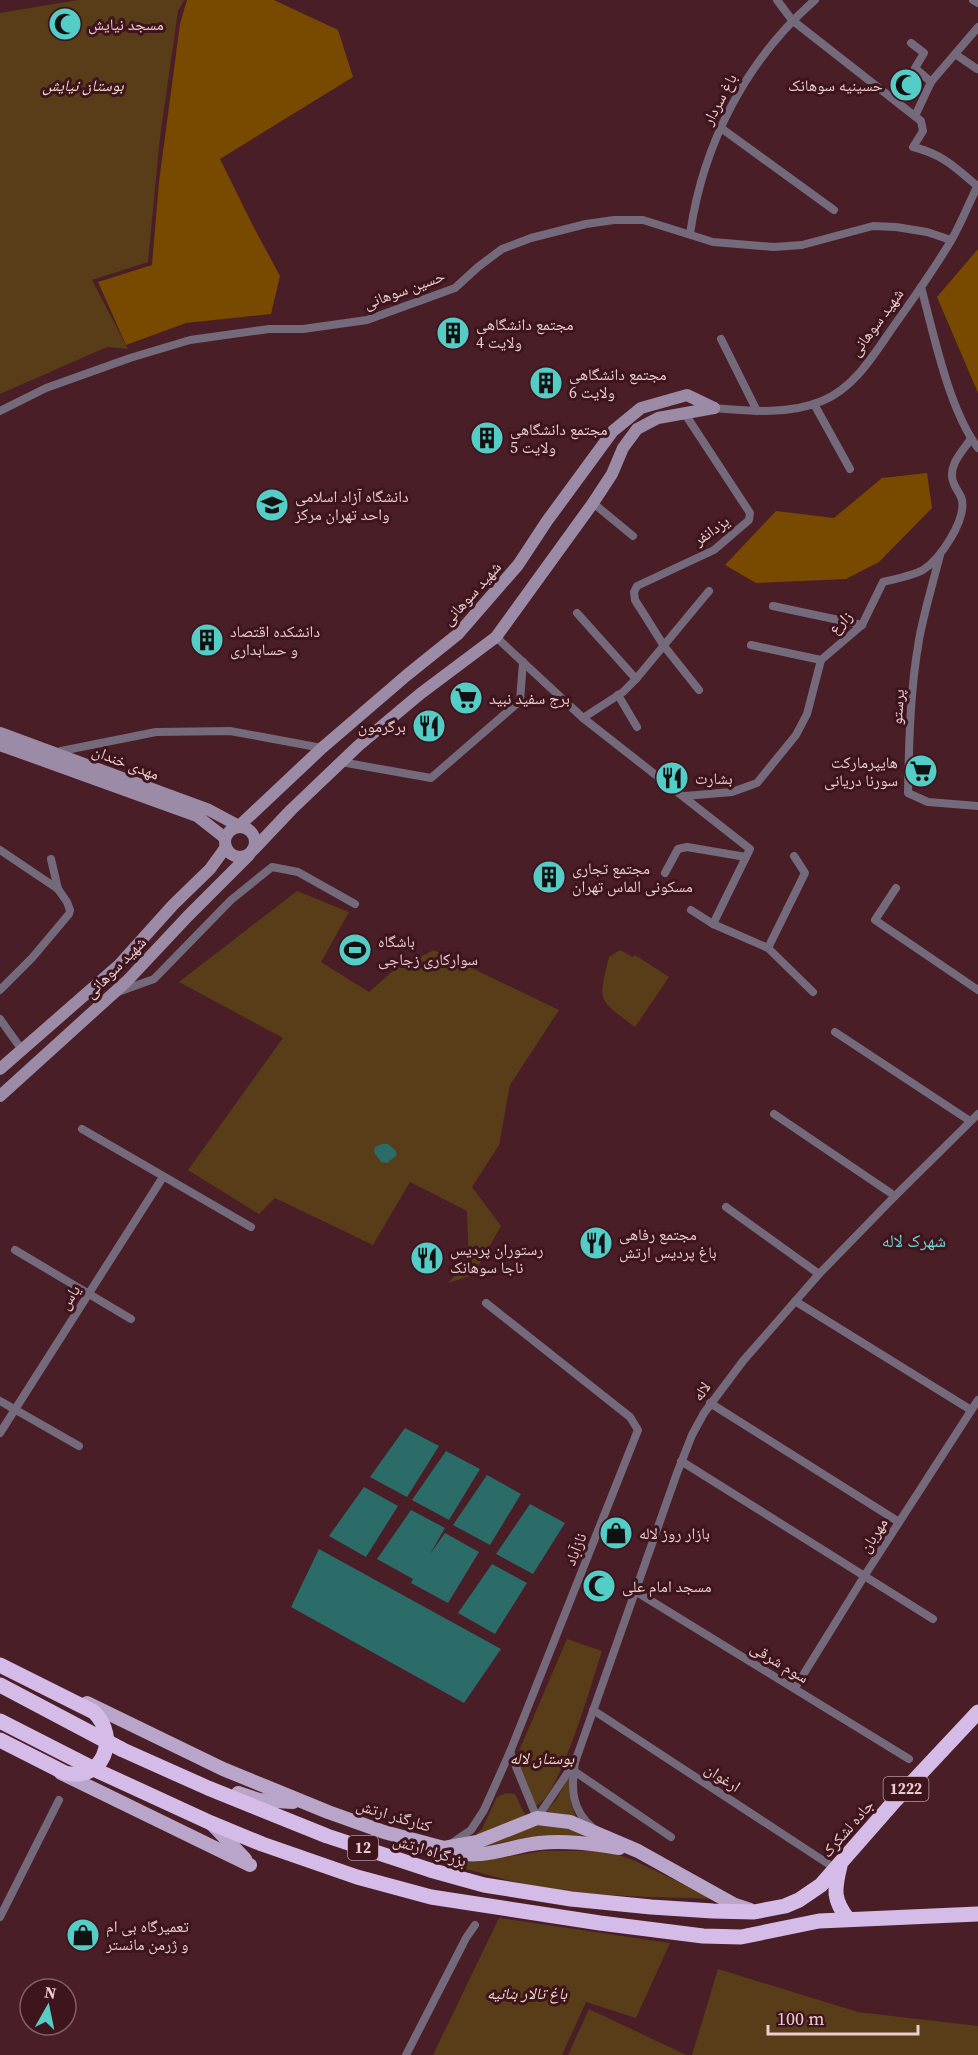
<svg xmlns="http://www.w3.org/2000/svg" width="978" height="2055" font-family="'Source Serif 4','Noto Naskh Arabic',serif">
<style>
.green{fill:#593d19}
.forest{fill:#774a00}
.water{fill:#2b6b68}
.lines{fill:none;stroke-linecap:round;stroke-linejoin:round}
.street{stroke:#746a7b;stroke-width:8}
.secondary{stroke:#9b8ba7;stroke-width:12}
.primary{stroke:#b9a5c9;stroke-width:14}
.highway{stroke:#d5bce8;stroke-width:15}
.labels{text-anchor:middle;stroke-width:6;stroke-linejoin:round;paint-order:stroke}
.shield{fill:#3e141d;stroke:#b6969a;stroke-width:1.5}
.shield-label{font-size:15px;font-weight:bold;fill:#eacdd0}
.poi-label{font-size:16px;fill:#eacdd0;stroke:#3e141d;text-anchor:start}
.park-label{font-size:16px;font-style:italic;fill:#f5e0c9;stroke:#3e141d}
.street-label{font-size:16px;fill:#eacdd0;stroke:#3e141d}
.neighbourhood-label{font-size:18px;fill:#68d4cd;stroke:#3e141d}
</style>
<rect width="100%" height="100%" fill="#491e26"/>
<g class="green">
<path d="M78 0H184L178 11 160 137 148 262 92 280 128 349 107 347 0 394V13Z"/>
<path d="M297 891 349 912 321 962 369 992 394 970 434 950 559 1010 510 1085 499 1145 472 1187 501 1226 473 1275 448 1283 469 1261 467 1211 410 1182 373 1245 275 1198 259 1214 188 1170 283 1038 179 982Z"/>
<path d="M620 950 633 957 635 955 669 977 635 1027C597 998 598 1003 609 957Z"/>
<path d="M567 1639 602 1651C593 1678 559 1800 535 1806L515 1760Z"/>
<path d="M571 1774C569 1791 569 1803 577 1818L545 1813 556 1800Z"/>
<path d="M506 1793 515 1794 525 1815V1817L477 1837 476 1834 482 1829 497 1797Z"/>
<path d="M544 1824 565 1826 591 1837C545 1832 517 1838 472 1850L532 1827Z"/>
<path d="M429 1850 458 1859 476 1862 542 1851H606L633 1860 714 1899C668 1897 621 1897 575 1892 525 1887 475 1872 427 1857Z"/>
<path d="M499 1918 670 1943 636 2018 586 2002 562 2055H433Z"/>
<path d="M718 1969 858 2012 978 2026V2055H692Z"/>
<path d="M589 2009 686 2055H568Z"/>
</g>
<g class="forest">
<path d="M187 0H274L338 30 353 77 220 159 252 224 280 276 271 314 186 323 126 345 98 282 152 265 159 182 180 24Z"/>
<path d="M978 249V393L937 297Z"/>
<path d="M927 473 932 508 879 562 846 579 756 583 725 565 776 511 834 518 882 478Z"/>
</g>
<g class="water">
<path d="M382 1144H388L395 1150 397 1155 387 1163 381 1162 374 1152 375 1147Z"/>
<path d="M405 1428 439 1446 407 1497 370 1477Z"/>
<path d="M446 1451 480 1469 449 1520 412 1500Z"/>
<path d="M487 1475 521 1494 490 1545 453 1525Z"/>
<path d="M364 1487 398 1506 366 1557 329 1536Z"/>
<path d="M530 1504 565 1523 533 1574 496 1554Z"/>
<path d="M411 1510 445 1528 430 1554 445 1533 479 1552 448 1603 411 1583 413 1579 377 1559Z"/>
<path d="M319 1549 501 1649 464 1703 291 1607Z"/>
<path d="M492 1564 527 1583 495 1634 458 1613Z"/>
</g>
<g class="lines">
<g class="street">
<path d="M777 0 792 20 921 121 923 131 913 147C942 154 955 167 977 186"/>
<path d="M973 0 978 3"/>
<path d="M911 43 924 53 915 68 931 82"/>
<path d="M955 54 977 69"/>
<path d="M915 116 931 82 978 27"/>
<path d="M721 128 834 210"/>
<path d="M690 234C703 144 746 60 815 0"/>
<path d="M921 287C934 335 949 410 978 448"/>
<path d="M721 339 757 411"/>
<path d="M814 404 850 469"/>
<path d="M714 408C750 411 788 415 822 401 853 389 873 356 891 330 912 300 934 270 952 239 962 221 969 203 978 185"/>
<path d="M0 411 46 388 130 358 190 340 269 329H303L367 320 455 288 478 267 502 249 531 238 586 224 614 220H643L713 242 774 247 802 245 873 226 896 227 927 232 951 240"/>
<path d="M685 414 750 513 749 520 714 550 637 586 634 592 635 600 664 646 699 690"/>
<path d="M593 503 633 536"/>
<path d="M940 555C933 583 924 612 919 640 910 691 909 742 908 793L928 802 978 806"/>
<path d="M773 606 862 625"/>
<path d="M577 613 636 679"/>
<path d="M496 637 583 718 750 849 713 924"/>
<path d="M751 645 821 660"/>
<path d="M618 695 637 727"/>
<path d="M583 718 623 692 636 679 709 591"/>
<path d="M61 751 156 732 230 731 322 748"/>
<path d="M341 762 431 778 520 701 523 662"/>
<path d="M685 796 732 792 757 783 796 735 807 714 821 660 862 625 883 582C895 579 912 576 923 570 940 559 966 521 962 500 961 495 956 489 954 484 946 468 962 451 971 439"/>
<path d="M0 850 58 889 67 902 70 910 69 914 32 958 0 990"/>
<path d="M51 859 58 889"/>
<path d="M665 873 678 849 687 847 746 857"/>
<path d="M896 888 875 920 978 990"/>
<path d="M691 910 713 924 768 948 813 992"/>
<path d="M768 948 805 873 794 856"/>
<path d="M118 992 154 979 231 900 272 867 298 872 355 904"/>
<path d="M0 1019 22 1050"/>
<path d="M835 1032 970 1121"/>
<path d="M774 1114 895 1196"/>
<path d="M82 1129 251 1227"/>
<path d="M726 1207 819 1274"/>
<path d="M15 1250 131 1319"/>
<path d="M795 1301 971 1410"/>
<path d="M0 1401 79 1446"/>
<path d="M710 1403 899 1522"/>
<path d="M0 1433 163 1177"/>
<path d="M681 1461 933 1619"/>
<path d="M635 1591 909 1759"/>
<path d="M795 1688 865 1575 978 1400"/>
<path d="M593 1710 836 1869"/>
<path d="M510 1752 537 1818"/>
<path d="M574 1771 671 1837"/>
<path d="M537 1818 575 1762"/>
<path d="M593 1828C571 1810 571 1788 575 1762L677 1473 692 1435 704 1413 743 1361 819 1274 895 1196 978 1114"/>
<path d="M452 1843 471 1830 484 1810 510 1752 638 1430 630 1417 486 1303"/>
<path d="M0 1917 59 1800"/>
<path d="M406 2055 466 1938 475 1925"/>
</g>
<g class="secondary">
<path d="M0 733 209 810 239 826 322 748 407 675 458 634 518 565 547 521 613 431 641 408 687 395 714 408"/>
<path d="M0 745 197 816 225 838"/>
<circle cx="240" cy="842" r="15"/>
<path d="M254 849 291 810 358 746 420 694 496 637 593 503 612 474 623 448 637 429 658 418 714 408"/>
<path d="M0 1069 119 965 173 905 210 869 226 847"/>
<path d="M0 1096 127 981 188 916 249 855"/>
</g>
<g class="primary">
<path d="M87 1703 223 1769 328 1812 384 1832 444 1848 477 1842 537 1818 570 1822 638 1851 735 1905 750 1910"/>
<path d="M61 1773 250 1865"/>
<path d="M238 1793 259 1800 293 1802"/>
<path d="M211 1823 245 1859"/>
<path d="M452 1851C482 1861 509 1846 539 1843 566 1840 593 1844 619 1848"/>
</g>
<g class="highway">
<path d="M0 1665 94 1712C120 1738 103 1782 65 1773L0 1740"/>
<path d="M0 1685 123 1750 208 1788 327 1836 430 1870 484 1885 571 1899 651 1907 713 1911 754 1912 785 1906 799 1900 821 1885 892 1804 978 1712"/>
<path d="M0 1721 100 1772 211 1823 262 1844 357 1877 431 1897 600 1923 703 1936 741 1937 819 1921 978 1914"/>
<path d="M840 1866C834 1890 833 1900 848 1919"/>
</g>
</g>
<defs>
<g id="mosque-disc" transform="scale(1.725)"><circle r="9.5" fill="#54cdc7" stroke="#3e141d"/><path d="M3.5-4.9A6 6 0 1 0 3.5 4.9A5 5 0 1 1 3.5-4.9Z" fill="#111"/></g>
<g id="building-disc" transform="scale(1.725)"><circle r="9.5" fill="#54cdc7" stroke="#3e141d"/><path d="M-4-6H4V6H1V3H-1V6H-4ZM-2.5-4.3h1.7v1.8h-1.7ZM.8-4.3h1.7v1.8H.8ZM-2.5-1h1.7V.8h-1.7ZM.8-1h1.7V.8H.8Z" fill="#111"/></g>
<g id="university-disc" transform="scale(1.725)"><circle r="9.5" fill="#54cdc7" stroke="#3e141d"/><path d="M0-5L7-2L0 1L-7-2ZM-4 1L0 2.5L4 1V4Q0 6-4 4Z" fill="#111"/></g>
<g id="supermarket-disc" transform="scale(1.725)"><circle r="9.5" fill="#54cdc7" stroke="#3e141d"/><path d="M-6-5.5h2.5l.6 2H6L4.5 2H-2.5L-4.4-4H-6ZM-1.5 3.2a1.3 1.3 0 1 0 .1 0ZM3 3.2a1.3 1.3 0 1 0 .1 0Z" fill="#111"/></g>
<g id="restaurant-disc" transform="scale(1.725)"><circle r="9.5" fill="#54cdc7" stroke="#3e141d"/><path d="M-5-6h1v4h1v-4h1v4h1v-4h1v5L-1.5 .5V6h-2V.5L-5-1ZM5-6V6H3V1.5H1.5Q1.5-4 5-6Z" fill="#111"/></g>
<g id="stadium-disc" transform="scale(1.725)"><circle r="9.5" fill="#54cdc7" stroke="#3e141d"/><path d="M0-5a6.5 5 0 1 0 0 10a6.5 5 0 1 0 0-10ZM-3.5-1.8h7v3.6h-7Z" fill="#111"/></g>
<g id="shop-disc" transform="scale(1.725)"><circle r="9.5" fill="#54cdc7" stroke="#3e141d"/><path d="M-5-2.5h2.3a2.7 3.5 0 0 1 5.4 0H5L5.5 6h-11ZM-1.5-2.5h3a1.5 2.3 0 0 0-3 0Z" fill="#111"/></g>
</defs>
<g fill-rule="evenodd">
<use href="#mosque-disc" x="65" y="24"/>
<use href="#mosque-disc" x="906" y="85"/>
<use href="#building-disc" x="453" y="333"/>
<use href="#building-disc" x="546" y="383"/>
<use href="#building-disc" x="487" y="438"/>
<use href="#university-disc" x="272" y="505"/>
<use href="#building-disc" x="207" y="640"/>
<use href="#supermarket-disc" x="466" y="698"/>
<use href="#restaurant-disc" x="429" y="726"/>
<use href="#supermarket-disc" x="921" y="771"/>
<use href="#restaurant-disc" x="672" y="778"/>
<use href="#building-disc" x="549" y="877"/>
<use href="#stadium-disc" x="355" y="950"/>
<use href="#restaurant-disc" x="596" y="1243"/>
<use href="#restaurant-disc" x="427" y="1258"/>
<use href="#shop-disc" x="616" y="1533"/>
<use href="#mosque-disc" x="599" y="1586"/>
<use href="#shop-disc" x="83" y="1935"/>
</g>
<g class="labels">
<g class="shield">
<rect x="883.5" y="1777" width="45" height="24" rx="4.5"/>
<rect x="348" y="1836" width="30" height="24" rx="4.5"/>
</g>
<g class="shield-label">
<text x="906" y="1794">1222</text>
<text x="363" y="1853">12</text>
</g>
<g class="poi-label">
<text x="88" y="30">مسجد نیایش</text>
<text x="883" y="91" text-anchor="end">حسینیه سوهانک</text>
<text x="476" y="330">مجتمع دانشگاهی<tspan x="476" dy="18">ولایت 4</tspan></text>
<text x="569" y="380">مجتمع دانشگاهی<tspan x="569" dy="18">ولایت 6</tspan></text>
<text x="510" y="435">مجتمع دانشگاهی<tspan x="510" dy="18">ولایت 5</tspan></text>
<text x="295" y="502">دانشگاه آزاد اسلامی<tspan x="295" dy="18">واحد تهران مرکز</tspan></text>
<text x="230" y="637">دانشکده اقتصاد<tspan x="230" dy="18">و حسابداری</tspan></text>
<text x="489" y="704">برج سفید نبید</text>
<text x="406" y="732" text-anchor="end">برگرمون</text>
<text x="898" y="768" text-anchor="end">هایپرمارکت<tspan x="898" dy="18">سورنا دریانی</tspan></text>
<text x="695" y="784">بشارت</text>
<text x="572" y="874">مجتمع تجاری<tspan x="572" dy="18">مسکونی الماس تهران</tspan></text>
<text x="378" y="947">باشگاه<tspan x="378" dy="18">سواركاری زجاجی</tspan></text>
<text x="619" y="1240">مجتمع رفاهی<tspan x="619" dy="18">باغ پردیس ارتش</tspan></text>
<text x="450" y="1255">رستوران پردیس<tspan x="450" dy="18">ناجا سوهانک</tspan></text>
<text x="639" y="1539">بازار روز لاله</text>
<text x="622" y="1592">مسجد امام علی</text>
<text x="106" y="1932">تعمیرگاه بی ام<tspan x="106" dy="18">و ژرمن مانستر</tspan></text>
</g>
<g class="park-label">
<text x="83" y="91">بوستان نیایش</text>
<text x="542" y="1764">بوستان لاله</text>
<text x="527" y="1999">باغ تالار بنانیه</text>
</g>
<g class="street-label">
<text transform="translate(719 99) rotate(-62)" y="6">باغ سردار</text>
<text transform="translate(404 289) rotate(-20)" y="6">حسین سوهانی</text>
<text transform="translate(876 322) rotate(-54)" y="6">شهید سوهانی</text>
<text transform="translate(711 530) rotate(-35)" y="6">یزدانفر</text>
<text transform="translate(471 593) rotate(-48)" y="6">شهید سوهانی</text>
<text transform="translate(840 622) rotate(-44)" y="6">زارع</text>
<text transform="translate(897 707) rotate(-86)" y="6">پرستو</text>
<text transform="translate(126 762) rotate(21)" y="6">مهدی خندان</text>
<text transform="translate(115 967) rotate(-45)" y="6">شهید سوهانی</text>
<text transform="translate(69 1297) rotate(-58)" y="6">یاس</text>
<text transform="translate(701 1391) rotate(-55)" y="6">لاله</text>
<text transform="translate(873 1535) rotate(-57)" y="6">مهربان</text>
<text transform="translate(575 1549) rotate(-68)" y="6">نازآباد</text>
<text transform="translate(780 1662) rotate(31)" y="6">سوم شرقی</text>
<text transform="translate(723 1777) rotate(33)" y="6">ارغوان</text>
<text transform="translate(394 1815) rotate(17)" y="6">کنارگذر ارتش</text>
<text transform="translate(847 1828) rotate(-49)" y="6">جاده لشکرک</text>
<text transform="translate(430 1850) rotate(17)" y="6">بزرگراه ارتش</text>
</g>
<g class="neighbourhood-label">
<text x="914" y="1247">شهرک لاله</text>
</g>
</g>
<g transform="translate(48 2007) rotate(9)"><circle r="28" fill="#3e141d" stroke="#835e65" stroke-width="1.5"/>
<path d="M0-4.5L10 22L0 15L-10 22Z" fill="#54cdc7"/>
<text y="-9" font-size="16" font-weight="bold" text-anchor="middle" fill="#eacdd0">N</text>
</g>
<path d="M768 2025v9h150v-9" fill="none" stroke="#eacdd0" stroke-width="3"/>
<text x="777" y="2025" font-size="18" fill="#eacdd0" stroke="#3e141d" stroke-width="4.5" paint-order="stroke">100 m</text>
</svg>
